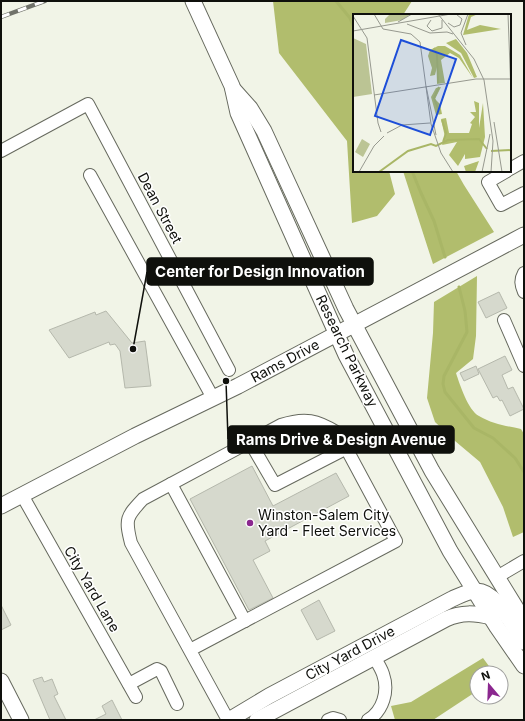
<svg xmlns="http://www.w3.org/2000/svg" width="525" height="721" font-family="Inter,sans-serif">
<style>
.forest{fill:#b1bd6d}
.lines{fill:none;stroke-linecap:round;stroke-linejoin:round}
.stream{stroke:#a9b666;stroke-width:3}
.building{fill:#d6d9cd;stroke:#b5b8ac}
.minor-casing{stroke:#66695e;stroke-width:14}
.major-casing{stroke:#66695e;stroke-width:17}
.minor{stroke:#fff;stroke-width:12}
.major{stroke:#fff;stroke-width:15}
.rail-casing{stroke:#70726a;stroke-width:4.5}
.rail{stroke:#fff;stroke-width:3;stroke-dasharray:9;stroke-linecap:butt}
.poi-dot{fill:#8b278f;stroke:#fff;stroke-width:1.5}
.labels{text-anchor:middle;stroke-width:3;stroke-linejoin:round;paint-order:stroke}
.street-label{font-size:14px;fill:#0f100c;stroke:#fff}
.poi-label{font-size:14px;fill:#0f100c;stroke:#fff;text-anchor:start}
.inset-river{fill:none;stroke:#a9b666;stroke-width:2}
.inset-road{fill:none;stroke:#97998f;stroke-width:1}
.view{fill:#1d4ed8;fill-opacity:0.15;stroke:#1d4ed8;stroke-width:2}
.inset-edge{fill:none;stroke:#0f100c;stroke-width:2}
.leader{fill:none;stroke:#0f100c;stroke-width:1.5}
.callout-dot{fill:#0f100c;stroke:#fff;stroke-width:1.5}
.callout{fill:#0f100c;stroke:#0f100c;stroke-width:1.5}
.callout-label{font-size:15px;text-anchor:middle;font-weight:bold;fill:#fff}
</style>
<rect width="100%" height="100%" fill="#f1f4e7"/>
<g class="forest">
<path d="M273 1H412L403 15H354V171H389L395 194 377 216 352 223 347 141 279 53Z"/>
<path d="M403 171H456L464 185 494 232 433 264Z"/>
<path d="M477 276 476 336 473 359 456 373C460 385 468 410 479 416 492 424 507 426 521 429L524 434V532L513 537 503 507 480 462 455 441 435 422 427 398 433 333 434 302Z"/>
<path d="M483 658 494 673H477V691L433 720H395L391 706 411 702Z"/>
</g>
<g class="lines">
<g class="stream">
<path d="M336 1 350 18 354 28"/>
<path d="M412 171 421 193 434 221 445 257"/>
<path d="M459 287 465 311 467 332 444 376 443 384 445 392 474 428 493 438 515 458 524 472"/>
</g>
</g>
<g class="building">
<path d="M499 292 507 308 486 318 478 302Z"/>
<path d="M106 311 132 343 145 341 151 386 125 388 120 351 115 344 110 345 109 342 69 358 49 330 95 312 96 315Z"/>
<path d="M505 356 512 370 502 375 508 389 513 387 524 409 510 416 502 400 500 401 497 396 493 398 478 369Z"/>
<path d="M476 366 479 374 464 381 460 373Z"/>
<path d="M252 466 273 506 336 473 349 496 265 541 270 551 253 560 273 598 249 610 190 499Z"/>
<path d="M319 600 335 631 317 640 301 610Z"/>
<path d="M1 605 11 625 1 630Z"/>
<path d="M42 677 44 682 52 679 58 694 54 696 66 720H50L33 680Z"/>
<path d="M112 700 122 720H94L106 714 102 706Z"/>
</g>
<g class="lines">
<g class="minor-casing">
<g id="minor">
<path d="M1 151 88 104 229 370"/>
<path d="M510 169 524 161"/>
<path d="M507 171 488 182 501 205 524 193"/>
<path d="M90 175 213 398"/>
<path d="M524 273C520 280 521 285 524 292"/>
<path d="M504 320 524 366"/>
<path d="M250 442 275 485 347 448"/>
<path d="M171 484 245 621"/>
<path d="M22 495 136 697"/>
<path d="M497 577 524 561"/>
<path d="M190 650 396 541 338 433C317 420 305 417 281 425L143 499C126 517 125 519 131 543L228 720"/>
<path d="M129 684 157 669 161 671 177 704"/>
<path d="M328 720 333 718 340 720"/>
<path d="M368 720C383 711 389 691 383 674 381 668 377 662 374 657"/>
</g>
</g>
<g class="major-casing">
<g id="major">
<path d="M193 1 232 86 238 113 346 355 450 551 497 627 524 666"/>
<path d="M233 89 250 108 264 131 346 309 432 471 524 621"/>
<path d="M1 506 135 436 238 386 524 235"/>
<path d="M1 681 21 720"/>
<path d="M229 720 269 696 452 599C459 596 468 591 476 591 496 590 513 627 524 642"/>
<path d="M257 720 446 619C462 612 475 613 491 617"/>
</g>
</g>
<use href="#minor" class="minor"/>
<use href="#major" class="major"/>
<g class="rail-casing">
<path id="rail" d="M1 17 45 1"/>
</g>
<use href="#rail" class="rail"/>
</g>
<circle class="poi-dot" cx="250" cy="523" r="4"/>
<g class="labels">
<g class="street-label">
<text transform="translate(160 208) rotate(62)" y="5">Dean Street</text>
<text transform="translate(347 351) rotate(64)" y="5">Research Parkway</text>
<text transform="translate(285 361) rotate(-28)" y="5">Rams Drive</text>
<text transform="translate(92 589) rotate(60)" y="5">City Yard Lane</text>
<text transform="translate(350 653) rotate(-28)" y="5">City Yard Drive</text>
</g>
<g class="poi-label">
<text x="258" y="520">Winston-Salem City<tspan x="258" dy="16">Yard - Fleet Services</tspan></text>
</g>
</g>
<g transform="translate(353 14)">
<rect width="158" height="158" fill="#f1f4e7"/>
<path d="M37 0H58L49 6 32 9V5ZM0 24 13 30 19 80 0 83ZM9 125 17 130 10 143 2 138Z" fill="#bbc494"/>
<path d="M116 0H125L118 3 114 16 127 11 148 15 110 21ZM103 25 114 39 124 63 121 64 108 39 93 29ZM85 32H92L107 41 120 64 106 44 97 39 88 46 92 69 84 70V53L82 61 77 62 79 54 75 42 77 36ZM88 73 82 85 87 90 89 100 83 101 78 83 83 74ZM121 87 126 89V114L130 89 132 123 127 143 112 145V140L105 152 96 141 104 128 89 131 92 123 88 105 93 104 96 119H116L119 110 117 109 122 103 117 98H123ZM126 147 122 158H113L111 152Z" fill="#b1bd6d"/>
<path class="inset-river" d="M81 34 84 41 85 69M86 73 81 84 87 100M89 106 93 119 90 128M138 137 158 136M26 158 55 137 78 130 83 132 95 126 126 125 134 135"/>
<path class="inset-road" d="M21 0 30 15 58 20 67 28 78 110 88 139 100 158M85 0 121 45 131 66 140 127 138 158M155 0 158 80M0 2 14 24 25 109 28 118M78 6 74 12 79 17 89 14V6M45 8 59 0M95 9 101 13 107 11 109 5 103 0M54 10 77 19 94 18 100 20M0 17 98 0M113 31 108 19 115 0M73 72 83 121M21 81 123 65H158M141 108 149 158M34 119 49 111 77 109M6 158 21 132 31 122M129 158 137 120"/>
<path class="view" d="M48 26 103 45 77 121 22 102Z"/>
<rect width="158" height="158" class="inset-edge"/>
</g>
<path class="leader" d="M133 349L147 272M226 381L228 439"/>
<g class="callout-dot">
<circle cx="133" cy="349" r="4"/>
<circle cx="226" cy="381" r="4"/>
</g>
<g class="callout">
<rect x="147" y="258" width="226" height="27" rx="4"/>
<rect x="228" y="426" width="226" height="27" rx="4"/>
</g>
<g class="callout-label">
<text x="260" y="277">Center for Design Innovation</text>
<text x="341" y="445">Rams Drive &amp; Design Avenue</text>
</g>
<rect width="525" height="721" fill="none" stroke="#0f100c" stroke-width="4"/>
<g transform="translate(489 685) rotate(341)"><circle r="19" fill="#ffffff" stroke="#9f9f9e"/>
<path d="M0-3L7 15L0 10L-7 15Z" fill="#8b278f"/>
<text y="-6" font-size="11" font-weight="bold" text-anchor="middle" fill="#0f100c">N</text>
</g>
</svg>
